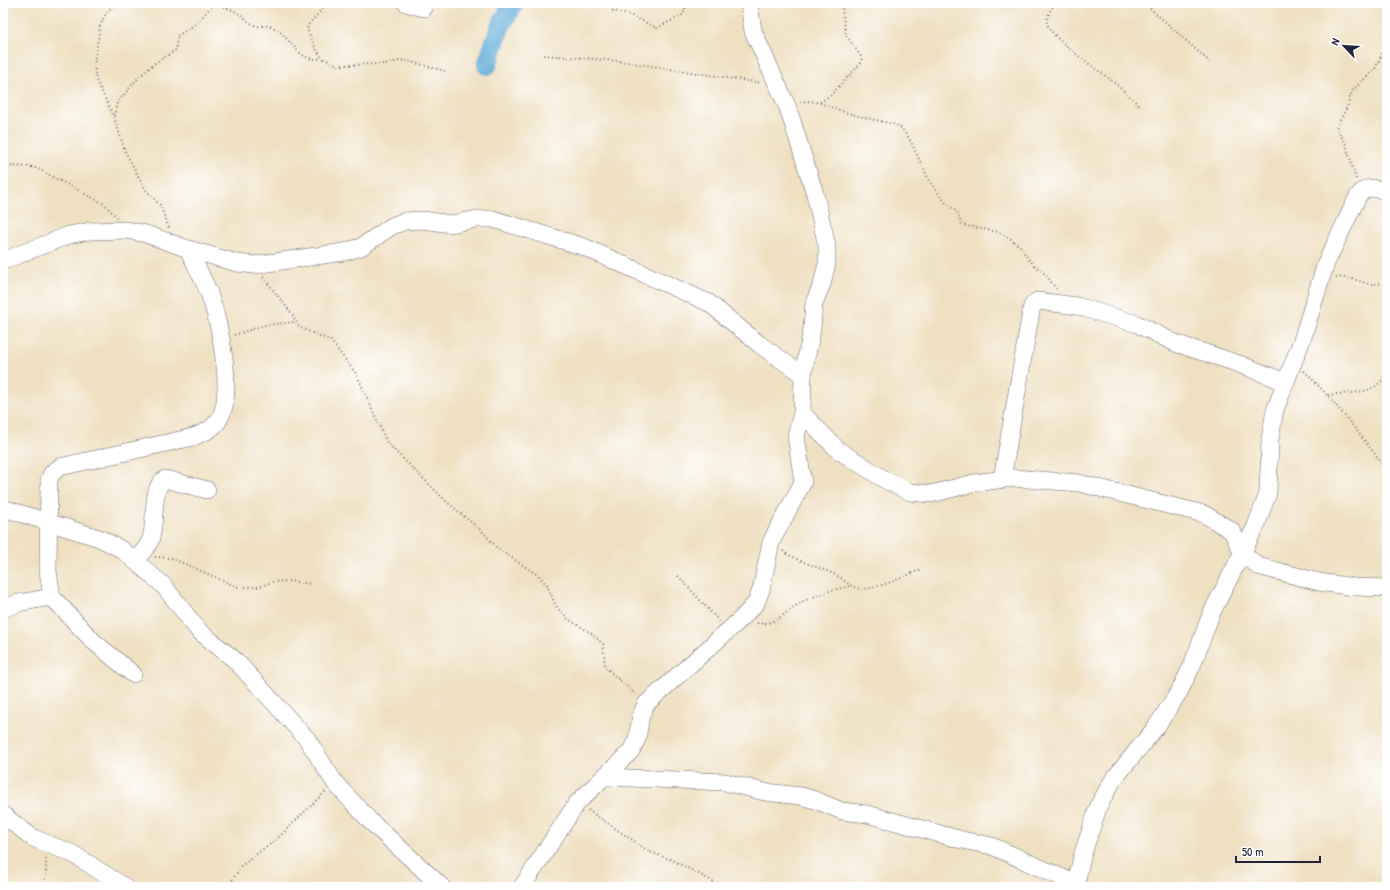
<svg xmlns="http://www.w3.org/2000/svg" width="1390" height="890" font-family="'Patrick Hand',sans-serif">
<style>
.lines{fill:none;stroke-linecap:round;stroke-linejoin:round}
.river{stroke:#5aa9d4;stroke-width:20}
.minor-casing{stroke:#6a646a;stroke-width:18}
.path{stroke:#6a646a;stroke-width:2;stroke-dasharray:1 3;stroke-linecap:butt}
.minor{stroke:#fff;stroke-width:17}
</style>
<rect width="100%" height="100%" fill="#fff"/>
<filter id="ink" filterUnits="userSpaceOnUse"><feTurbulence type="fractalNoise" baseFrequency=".025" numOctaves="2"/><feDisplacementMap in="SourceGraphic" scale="8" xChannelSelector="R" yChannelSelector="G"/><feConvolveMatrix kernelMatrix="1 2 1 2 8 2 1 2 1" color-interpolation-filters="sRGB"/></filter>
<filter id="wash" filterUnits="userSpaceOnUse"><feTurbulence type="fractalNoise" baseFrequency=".012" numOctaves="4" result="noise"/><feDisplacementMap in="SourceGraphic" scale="16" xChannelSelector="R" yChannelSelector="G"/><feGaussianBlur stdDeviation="0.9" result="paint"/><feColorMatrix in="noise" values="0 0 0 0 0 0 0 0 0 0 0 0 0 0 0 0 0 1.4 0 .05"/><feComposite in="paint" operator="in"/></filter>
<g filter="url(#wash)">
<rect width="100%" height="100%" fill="#efe0c1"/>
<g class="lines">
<path class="river" d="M487 65 500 27 514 3"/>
</g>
</g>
<g filter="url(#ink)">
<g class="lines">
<g class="minor-casing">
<g id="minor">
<path d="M406 3 424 8"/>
<path d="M3 261 69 235 90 231 127 230 146 234 188 249 237 263 254 265 344 252 361 247 392 226 405 221 423 220 451 224 477 219H493L584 247 709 303 759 344 803 375"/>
<path d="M802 413 838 450 887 481 910 492 931 494 974 483 1013 478 1079 483 1204 514 1232 531 1243 554 1258 566 1319 582 1354 587 1387 588"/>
<path d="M1002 479 1032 306 1037 301 1077 306 1137 324 1175 343 1239 364 1285 382"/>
<path d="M3 508 99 538 121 549 163 585 199 631 236 661 307 739 335 783 370 821 442 887"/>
<path d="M135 561C140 555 147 548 150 541 157 525 150 487 165 479L207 490"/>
<path d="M3 609 18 603 52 597"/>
<path d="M133 674 93 641 52 597 48 571 49 480 52 473 60 467 193 437C203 433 212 430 218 421 236 396 219 321 209 293 203 278 195 264 188 249"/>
<path d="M606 777 725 782 765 792 801 796 815 800 842 811 867 814 962 840 992 846 1076 884"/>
<path d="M3 815 33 838 73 854 125 887"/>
<path d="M522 887 577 803 631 751 637 739 641 715 646 704 741 619 756 603 761 590 771 542 803 482 796 436 802 413 803 375 812 329 814 303 822 284 827 263V246L815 194 788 108 753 31 749 3"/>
<path d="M1075 887 1083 853 1099 805 1113 780 1156 727 1179 692 1192 666 1211 614 1256 526 1268 493 1270 439 1275 410 1302 340 1326 263 1358 196C1366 185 1375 188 1387 191"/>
</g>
</g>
<g class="path">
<path d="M116 3 106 13 100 26 94 65 96 80 114 117 125 151 145 189 160 205 169 228"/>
<path d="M328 3 309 24 307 29 316 49 322 58 338 65 384 64 404 60 445 71"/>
<path d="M609 3 613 11 632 16 657 28 684 14 686 3"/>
<path d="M1054 3C1052 9 1046 17 1047 23 1050 38 1098 70 1111 80 1121 88 1130 97 1139 105"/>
<path d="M1144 3 1210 62"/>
<path d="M216 4C223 7 233 9 239 14 246 18 249 24 257 26 261 27 265 25 269 26 291 32 296 65 322 58"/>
<path d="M544 55 619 61 762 83"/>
<path d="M800 102C817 99 826 106 842 111 859 117 878 120 896 125L901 128 909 138 930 182 945 202 957 212 962 225 998 232 1011 239 1020 246 1029 260 1046 275 1056 289"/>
<path d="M820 102 831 95 861 63 862 58 846 35 841 3"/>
<path d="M114 116 117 103 138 78 156 62 176 50 177 36 196 24 210 8 219 3"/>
<path d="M3 166 32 167 38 169 104 204 117 217"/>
<path d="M1356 179 1345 142 1336 128 1347 107 1352 91 1375 69 1387 43"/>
<path d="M263 277 292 314 299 327 331 341 357 375 387 443 447 502 484 533 497 548 539 576 547 585 556 606 568 619 591 633 603 644 605 667 636 695"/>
<path d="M1336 277 1353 279 1369 284 1387 283"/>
<path d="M234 335 265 325 296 322"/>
<path d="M1304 371C1335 401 1361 436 1387 470"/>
<path d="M1328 395C1351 392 1377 396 1387 372"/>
<path d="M783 551C801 564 824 567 842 579 849 584 855 590 864 589 883 587 902 577 920 570"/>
<path d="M155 557 171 558 238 587H258L272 582 290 581 311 584"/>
<path d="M678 576 719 621"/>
<path d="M757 623C776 627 788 609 804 601 819 594 834 589 851 586"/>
<path d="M588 810 650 852 672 860 724 887"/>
<path d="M42 887 46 875V858"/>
<path d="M228 887 241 866 278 838 325 792"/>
</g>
<use href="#minor" class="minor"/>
</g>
</g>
<rect width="1390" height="890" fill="none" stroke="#fff" stroke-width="16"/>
<g transform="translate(1344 46) rotate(295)" stroke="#ffffff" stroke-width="3" paint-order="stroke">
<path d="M0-3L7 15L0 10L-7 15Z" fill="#22223b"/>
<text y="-6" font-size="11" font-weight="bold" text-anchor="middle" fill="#22223b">N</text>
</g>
<path d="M1236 856v6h84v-6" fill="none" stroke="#22223b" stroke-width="2"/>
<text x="1242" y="856" font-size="12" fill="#22223b" stroke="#ffffff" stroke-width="3" paint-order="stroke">50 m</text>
</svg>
